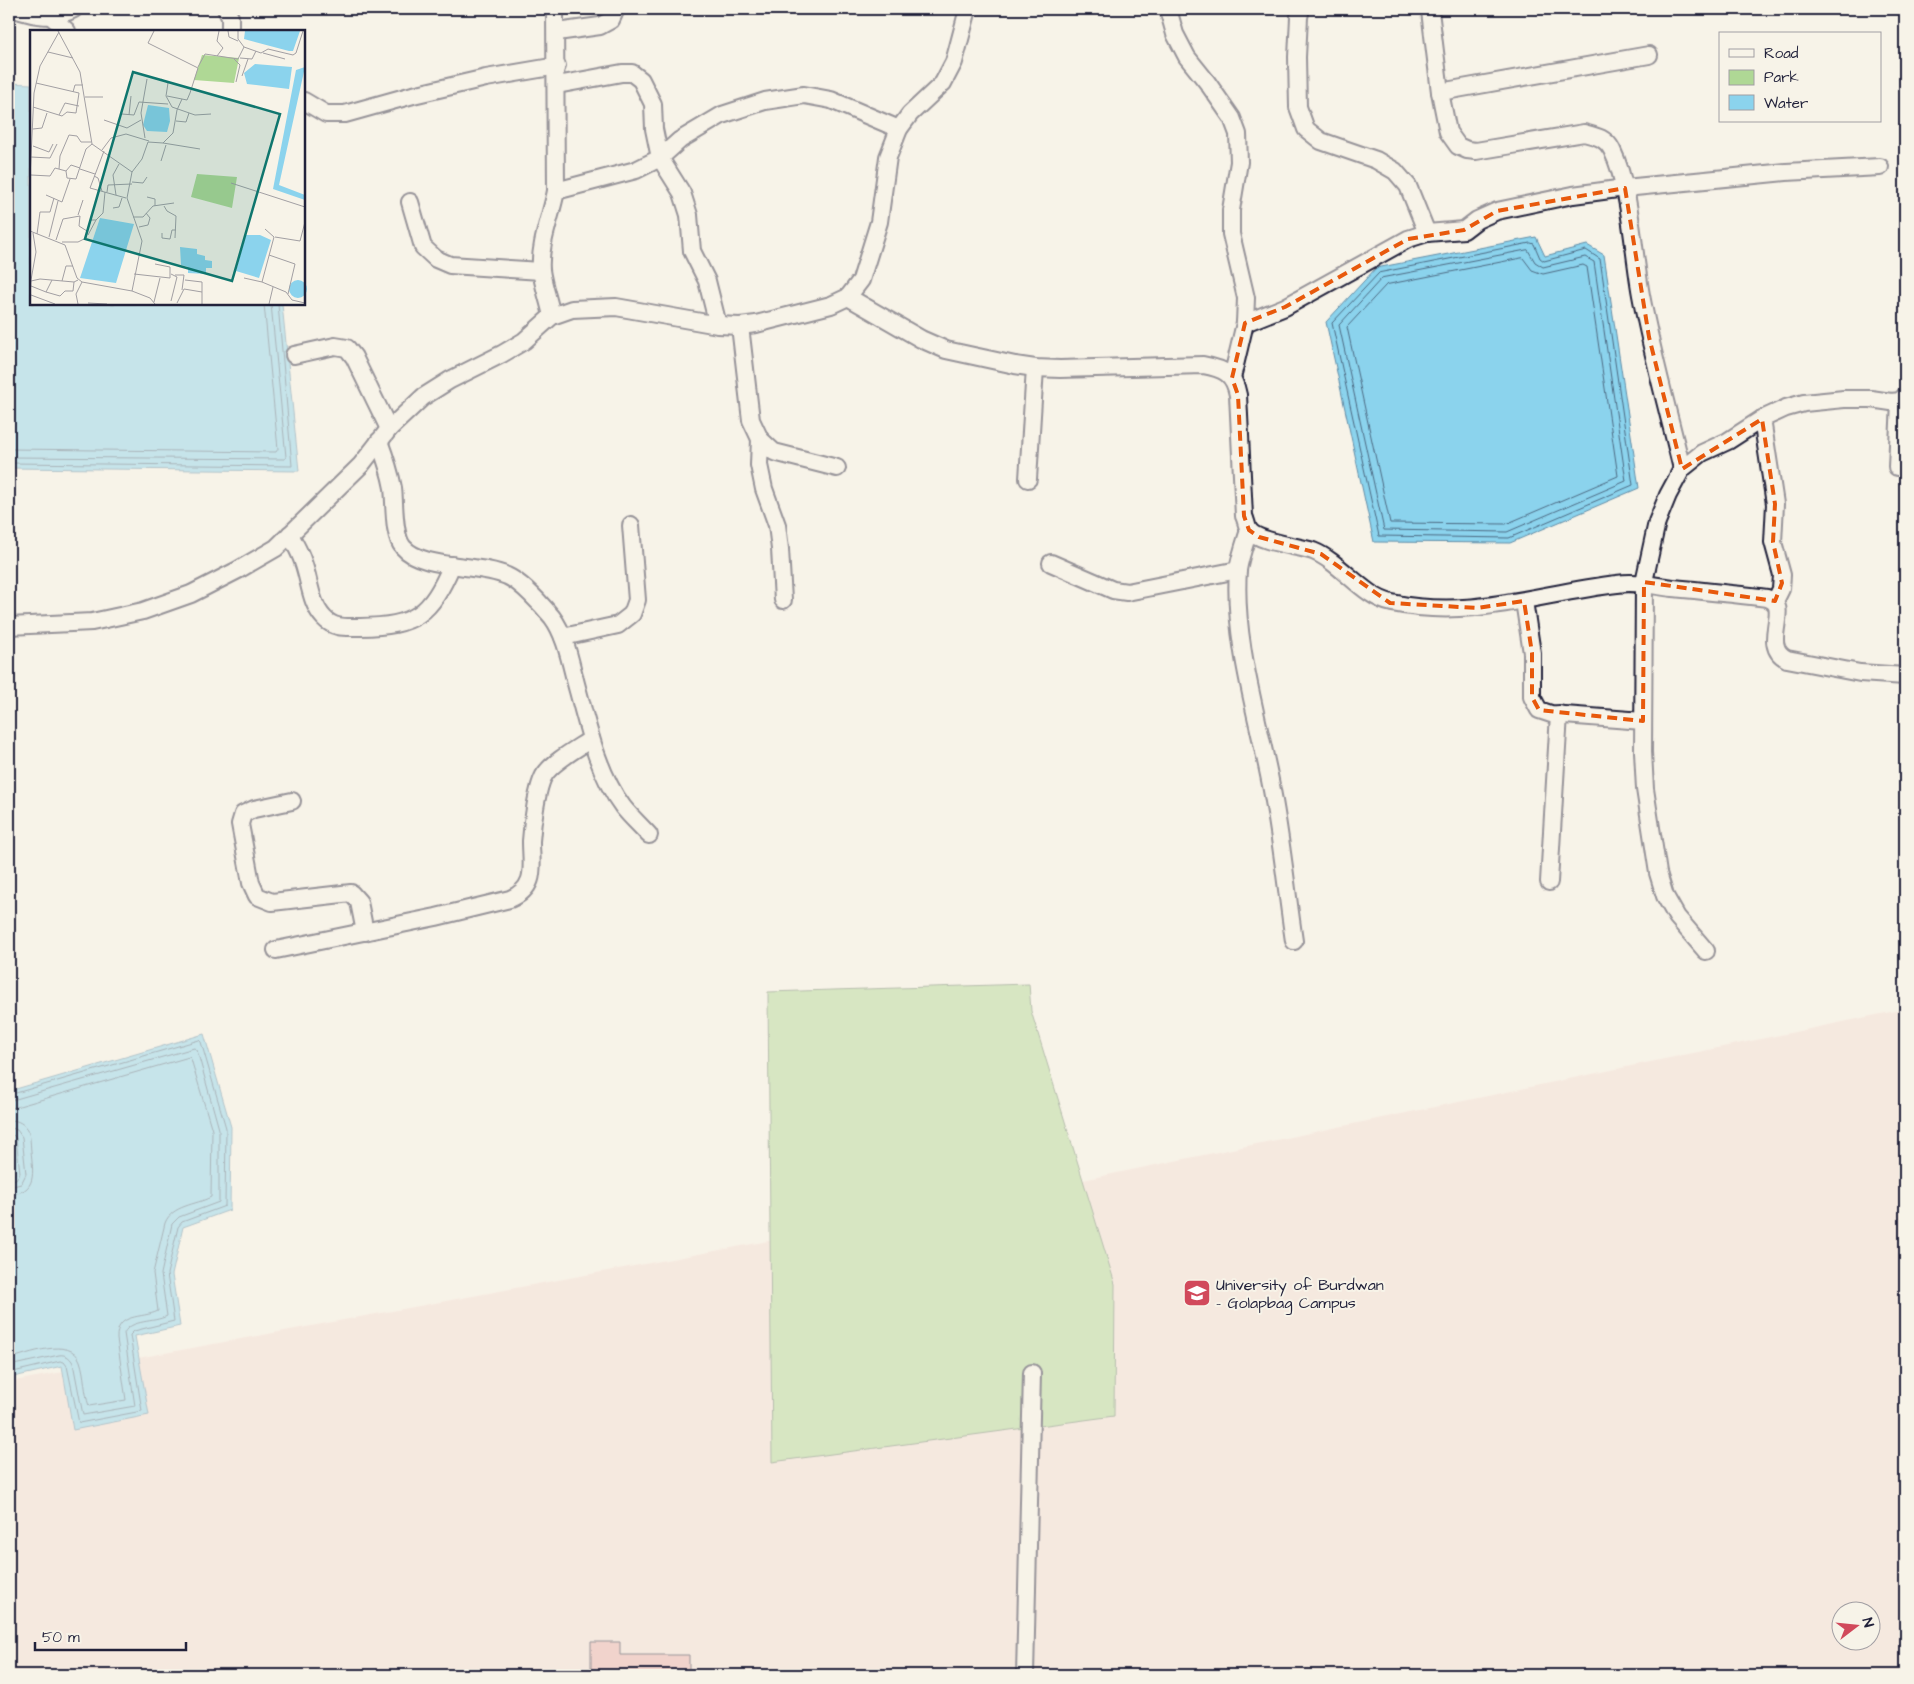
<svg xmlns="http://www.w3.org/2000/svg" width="1914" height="1684" font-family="'Architects Daughter',sans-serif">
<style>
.built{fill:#f2ded6;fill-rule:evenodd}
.green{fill:#afd895;stroke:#687d68}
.water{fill:#8bd3ed;stroke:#618ca6}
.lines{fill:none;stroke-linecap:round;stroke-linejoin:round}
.shore{stroke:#4c6982;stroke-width:1}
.building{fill:#e8adab;stroke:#22223b}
.street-casing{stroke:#22223b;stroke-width:20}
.street{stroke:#f7f3e8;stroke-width:16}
.marked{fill:none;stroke:#e8590c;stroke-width:4;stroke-dasharray:10 6;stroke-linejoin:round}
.labels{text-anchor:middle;stroke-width:4;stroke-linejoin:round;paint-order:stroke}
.poi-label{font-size:16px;fill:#22223b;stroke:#f7f3e8;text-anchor:start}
.inset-road{fill:none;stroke:#a29fa3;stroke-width:1}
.view{fill:#0f766e;fill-opacity:0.15;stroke:#0f766e;stroke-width:2.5}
.inset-edge{fill:none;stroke:#22223b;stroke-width:2.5}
</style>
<rect width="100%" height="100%" fill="#f7f3e8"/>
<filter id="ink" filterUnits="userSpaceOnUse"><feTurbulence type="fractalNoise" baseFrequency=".02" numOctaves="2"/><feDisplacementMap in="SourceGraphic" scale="10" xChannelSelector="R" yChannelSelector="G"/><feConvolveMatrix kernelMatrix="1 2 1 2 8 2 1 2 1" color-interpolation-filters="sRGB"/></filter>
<g filter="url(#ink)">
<path class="built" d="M1905 1009V1675H9V1382L968 1204ZM1842 1612H1872V1642H1842Z"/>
<path class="green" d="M1029 984 1031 1011 1115 1284 1114 1416 772 1462 768 992Z"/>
<g class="water">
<path d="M9 83 31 84V304H282L299 471 9 468Z"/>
<path d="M1536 237 1545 256 1587 245 1604 255 1639 488 1510 543 1374 542 1326 322 1376 268Z"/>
<path d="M204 1034 231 1127 230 1210 183 1227 172 1275 180 1326 135 1336 149 1415 73 1430 62 1366 9 1378V1176L15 1174 9 1115V1091Z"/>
</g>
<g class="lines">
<g class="shore">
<path d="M1531 243 1534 244 1540 258 1544 261 1586 250 1600 259 1633 485 1509 538 1379 536 1332 323 1379 273Z"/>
<path d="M1528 250 1535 262 1543 267 1585 257 1594 262 1626 481 1507 532 1384 530 1339 325 1382 278Z"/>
<path d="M1523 258 1532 270 1543 274 1583 265 1587 267 1618 476 1506 524 1390 523 1347 327 1386 285Z"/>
<path d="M9 449 276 452 278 449 264 304"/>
<path d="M9 457 285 459 286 457 271 304"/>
<path d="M9 463 292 466 278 304"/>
<path d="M9 1095 199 1040 201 1042 226 1128 225 1206 182 1222 178 1227 167 1274 174 1321 134 1331 130 1335 142 1411 79 1423 67 1366 64 1362 60 1361 9 1373"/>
<path d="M9 1101 194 1048 197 1050 219 1129V1202L179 1217 172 1224 161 1274 167 1316C154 1323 131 1319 124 1333L135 1406 83 1415 73 1363C70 1357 65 1354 59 1355L9 1366"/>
<path d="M9 1109 189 1057 191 1059 212 1130 211 1197C196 1205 172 1205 165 1223L153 1273 158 1311C142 1319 116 1312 117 1339L126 1400 89 1406C84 1392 85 1375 80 1361 71 1336 27 1354 9 1359"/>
<path d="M9 1120C16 1120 22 1122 26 1128 31 1134 30 1143 31 1151 33 1172 38 1193 9 1194"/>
<path d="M9 1127 17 1130 22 1137 26 1174 21 1184 9 1187"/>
<path d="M9 1134 13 1135 16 1138 20 1173 16 1179 9 1181"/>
</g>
</g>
<path class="building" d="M591 1642H620V1655H689V1675H591Z"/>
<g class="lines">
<g class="street-casing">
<g id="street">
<path d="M14 9C35 16 54 20 74 9"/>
<path d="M226 9 230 17V31"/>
<path d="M1168 9 1175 34 1187 57 1207 82 1232 118 1238 134 1239 162 1231 210V234L1246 298 1245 323 1232 378"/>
<path d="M1301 9 1299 17 1297 57 1298 107 1306 129 1321 141 1376 160 1395 171 1408 186 1427 233"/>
<path d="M1430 11 1440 92 1448 132 1458 146 1467 150 1476 151 1584 133C1596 136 1606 138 1612 150 1631 189 1633 252 1641 295 1652 354 1668 411 1682 469"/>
<path d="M52 17 67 31"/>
<path d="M557 32 600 26 611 20 616 9"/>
<path d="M557 85 622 73H632L641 80 653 104 654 129 660 158 682 193 689 215 692 251 707 281 718 325"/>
<path d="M1440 92 1649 55"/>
<path d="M304 101 326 114H345L413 95 486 78 557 66"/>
<path d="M556 191 636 170 660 158 680 140 722 115 765 101 804 95 831 100 899 129"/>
<path d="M410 202 423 247 436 259 450 265 541 271"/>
<path d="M848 297 921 339 946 350 1015 365 1035 368 1060 369 1203 365C1224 369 1234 373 1238 395L1244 516C1246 520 1247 527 1249 530 1258 542 1298 546 1313 551 1341 562 1363 597 1392 603 1472 620 1539 593 1617 584 1637 581 1653 586 1673 588 1704 591 1736 594 1767 598 1794 605 1758 645 1787 659L1860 673 1905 676"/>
<path d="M552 316C549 301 543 285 541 270 539 244 551 217 556 191L555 9"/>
<path d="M1245 323 1285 307 1408 239 1427 233 1464 230 1477 220 1497 211 1573 195 1625 188 1786 172 1880 167"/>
<path d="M740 326 751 420 760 439 774 452 837 468"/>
<path d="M294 355 335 346 347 348 354 357 389 429"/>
<path d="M1762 419 1775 504 1773 542 1782 575 1781 589 1775 601"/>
<path d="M760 439 759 465 764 489 777 525 780 549 783 600"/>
<path d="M379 441C385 457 390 472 393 488 395 504 393 535 403 547 422 570 480 563 507 576 521 582 542 605 552 617 567 637 571 667 578 691 588 729 599 775 623 807 631 817 640 825 649 835"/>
<path d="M1897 467 1900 401"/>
<path d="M1028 479 1035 368"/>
<path d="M1249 530C1245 543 1240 557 1238 570 1233 638 1257 714 1270 780 1281 833 1286 887 1294 941"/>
<path d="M290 534C294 543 300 552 303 562 310 581 310 603 324 618 334 629 347 627 360 627 416 626 430 615 452 565"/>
<path d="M1051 563 1113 590 1127 592 1238 570"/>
<path d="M1524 601 1532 653V697L1539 710 1551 714 1643 721"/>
<path d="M9 626 92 622 143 611 191 594 238 570 276 548 361 465 389 429 423 397 450 380 502 354 524 341 552 316 572 309 616 307 718 325 740 326 756 324 831 305 848 297 861 280 879 222 888 157 899 129 910 114 943 83 954 62 968 9"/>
<path d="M563 637 618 625 632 614 637 600 631 525"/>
<path d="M292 801 254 809 243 814 240 824 251 883 257 896 272 902 351 893 359 902 365 932"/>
<path d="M1549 882 1559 714"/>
<path d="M276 950 436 917 510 899C538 887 531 866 531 841 532 826 537 785 545 774 554 761 578 748 591 739"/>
<path d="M1706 951 1677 917 1665 896 1658 873 1645 789 1643 752 1644 582 1657 522 1668 495 1682 469 1702 453 1728 441 1762 419 1786 408 1804 403 1844 399H1871L1891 402 1900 401 1905 396"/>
<path d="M1025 1675 1032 1373"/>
</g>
</g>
<use href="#street" class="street"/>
</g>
</g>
<path d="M0 0H1914V1684H0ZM1625 188 1649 337 1682 469 1762 419 1775 504 1773 542 1782 583 1775 601 1644 582 1643 721 1539 710 1532 697V653L1524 601 1477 608 1390 603 1321 554 1259 537 1249 530 1244 516 1238 395 1232 378 1245 323 1285 307 1408 239 1464 230 1497 211Z" fill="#f7f3e8" fill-opacity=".55" fill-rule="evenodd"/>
<path class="marked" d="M1625 188 1649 337 1682 469 1762 419 1775 504 1773 542 1782 583 1775 601 1644 582 1643 721 1539 710 1532 697V653L1524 601 1477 608 1390 603 1321 554 1259 537 1249 530 1244 516 1238 395 1232 378 1245 323 1285 307 1408 239 1464 230 1497 211Z"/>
<defs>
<g id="university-square" transform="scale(1.4375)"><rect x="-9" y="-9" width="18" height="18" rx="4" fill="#d1495b" stroke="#f7f3e8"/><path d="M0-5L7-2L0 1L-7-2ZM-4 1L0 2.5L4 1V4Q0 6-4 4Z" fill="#fff"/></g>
</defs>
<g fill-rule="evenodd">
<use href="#university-square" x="1197" y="1293"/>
</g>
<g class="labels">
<g class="poi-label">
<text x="1216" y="1290">University of Burdwan<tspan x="1216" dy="18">- Golapbag Campus</tspan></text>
</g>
</g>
<g transform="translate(30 30)">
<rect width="275" height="275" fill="#f7f3e8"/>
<path d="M172 25 209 28 204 53 164 50ZM167 144 207 147 202 178 161 167Z" fill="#afd895"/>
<path d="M215 1H270L263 21H259L214 9ZM225 34 262 37 259 59 217 54 214 43ZM275 37 249 155 275 165V170L243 159 266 40ZM118 75 139 78 140 91 137 102 117 101 113 95ZM70 188 104 194 86 253 50 248ZM216 205H230L241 210 229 248 206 241ZM150 217 167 219V224L175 226V230L182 231V238H176V244L158 243V237L151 235ZM259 259a9 9 0 1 1 18 0a9 9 0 1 1-18 0Z" fill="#8bd3ed"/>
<path class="inset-road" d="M28 1 50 42 62 114 102 142 97 168 112 211 102 261M198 1 199 7 208 11M208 1V9L214 17 231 23 238 19 263 25 266 23 273 1M18 22 43 28M233 23 255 29M187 26 193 18 187 11 189 1M210 28 222 29 226 21M204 29 210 35 206 52M168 37 175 24 208 29 214 17M212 46 218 29M131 49 138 53 136 66 142 77 165 85 181 84M6 53 49 63M43 62 45 55H53M137 66 152 69M55 67H73M3 77 32 86 37 82 46 83 49 63M92 84 104 85 109 72 138 74M29 85 35 73 49 76M99 85 101 66M74 90 97 98 111 90M146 91 156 92 159 83M3 99 12 98 17 83M115 108 111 83 117 49M133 113 170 119M3 116 19 122 23 114M72 120 81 108 96 104 119 111M74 121 60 158 96 168M1 127 20 128 27 114M131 131 136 115M29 139 30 126 39 105 47 106 51 112H61M50 139 65 144M36 141 41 135 50 138M102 142 112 129 118 112 133 113 143 103 147 80 152 69 157 70 160 63 168 38 118 13 124 1M1 145 20 146 25 138 36 141 37 148 46 149 56 119 62 114M64 146 68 148 72 161M0 148 4 63 10 36 29 2M102 152 113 153 117 147M201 153 275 177M77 162 78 155 102 154M16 165 32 172 40 149M86 165 83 145 89 134M117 167 125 169V176M134 176 137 181 146 186 145 208M83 178 89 177 92 168M48 185 53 170M103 187H113L123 176 144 173M109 197 118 195 120 188 116 183M235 199 244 207 232 252 256 262 262 270 275 273M0 201 35 215 47 248 52 252 102 261 120 268 125 274M57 201 61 190H66L73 183 75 162M132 203V208L140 209 142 200H146M7 204 10 182H20L24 168M58 205 66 190M19 207 28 171M245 207 270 211 275 192M26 210 33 189 50 186 49 196 57 201 56 208 48 212H32M239 225 265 234 258 264M104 244 140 248V237L125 234M145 245H154L152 260M214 248 232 252M1 250 6 222 3 203M155 250 172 252V274M1 251 10 249 44 252 48 250M32 251 36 236H43M1 256 16 262 22 250M16 262 30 266 35 261H43L44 252M1 265 25 274M0 267 1 250M141 271 147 247 141 244M124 272 130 248M58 273 77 274M147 273 154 259 172 262M48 274 46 264 52 252M239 274 243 257"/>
<path class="view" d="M103 42 250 84 202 251 55 209Z"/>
<rect width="275" height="275" class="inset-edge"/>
</g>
<rect width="1914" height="1684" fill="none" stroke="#f7f3e8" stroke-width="30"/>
<rect x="15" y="15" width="1884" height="1654" fill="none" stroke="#22223b" stroke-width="2" filter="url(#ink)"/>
<rect x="1719" y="32" width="162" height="90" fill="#f7f3e8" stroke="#a29fa3"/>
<rect x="1729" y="49" width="25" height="8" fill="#f7f3e8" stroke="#a29fa3"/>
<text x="1764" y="58" font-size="15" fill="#22223b">Road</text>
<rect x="1729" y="70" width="25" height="15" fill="#afd895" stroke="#a29fa3"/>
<text x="1764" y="82" font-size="15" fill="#22223b">Park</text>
<rect x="1729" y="95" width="25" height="15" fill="#8bd3ed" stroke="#a29fa3"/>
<text x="1764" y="108" font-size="15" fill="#22223b">Water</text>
<g transform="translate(1856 1626) rotate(74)"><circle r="24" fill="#f7f3e8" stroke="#a29fa3"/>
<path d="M0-4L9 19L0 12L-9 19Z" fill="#d1495b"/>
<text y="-8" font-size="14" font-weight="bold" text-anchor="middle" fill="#22223b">N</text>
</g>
<path d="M35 1642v8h151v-8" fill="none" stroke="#22223b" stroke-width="2.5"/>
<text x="42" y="1642" font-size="15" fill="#22223b" stroke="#f7f3e8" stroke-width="4" paint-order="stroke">50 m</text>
</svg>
